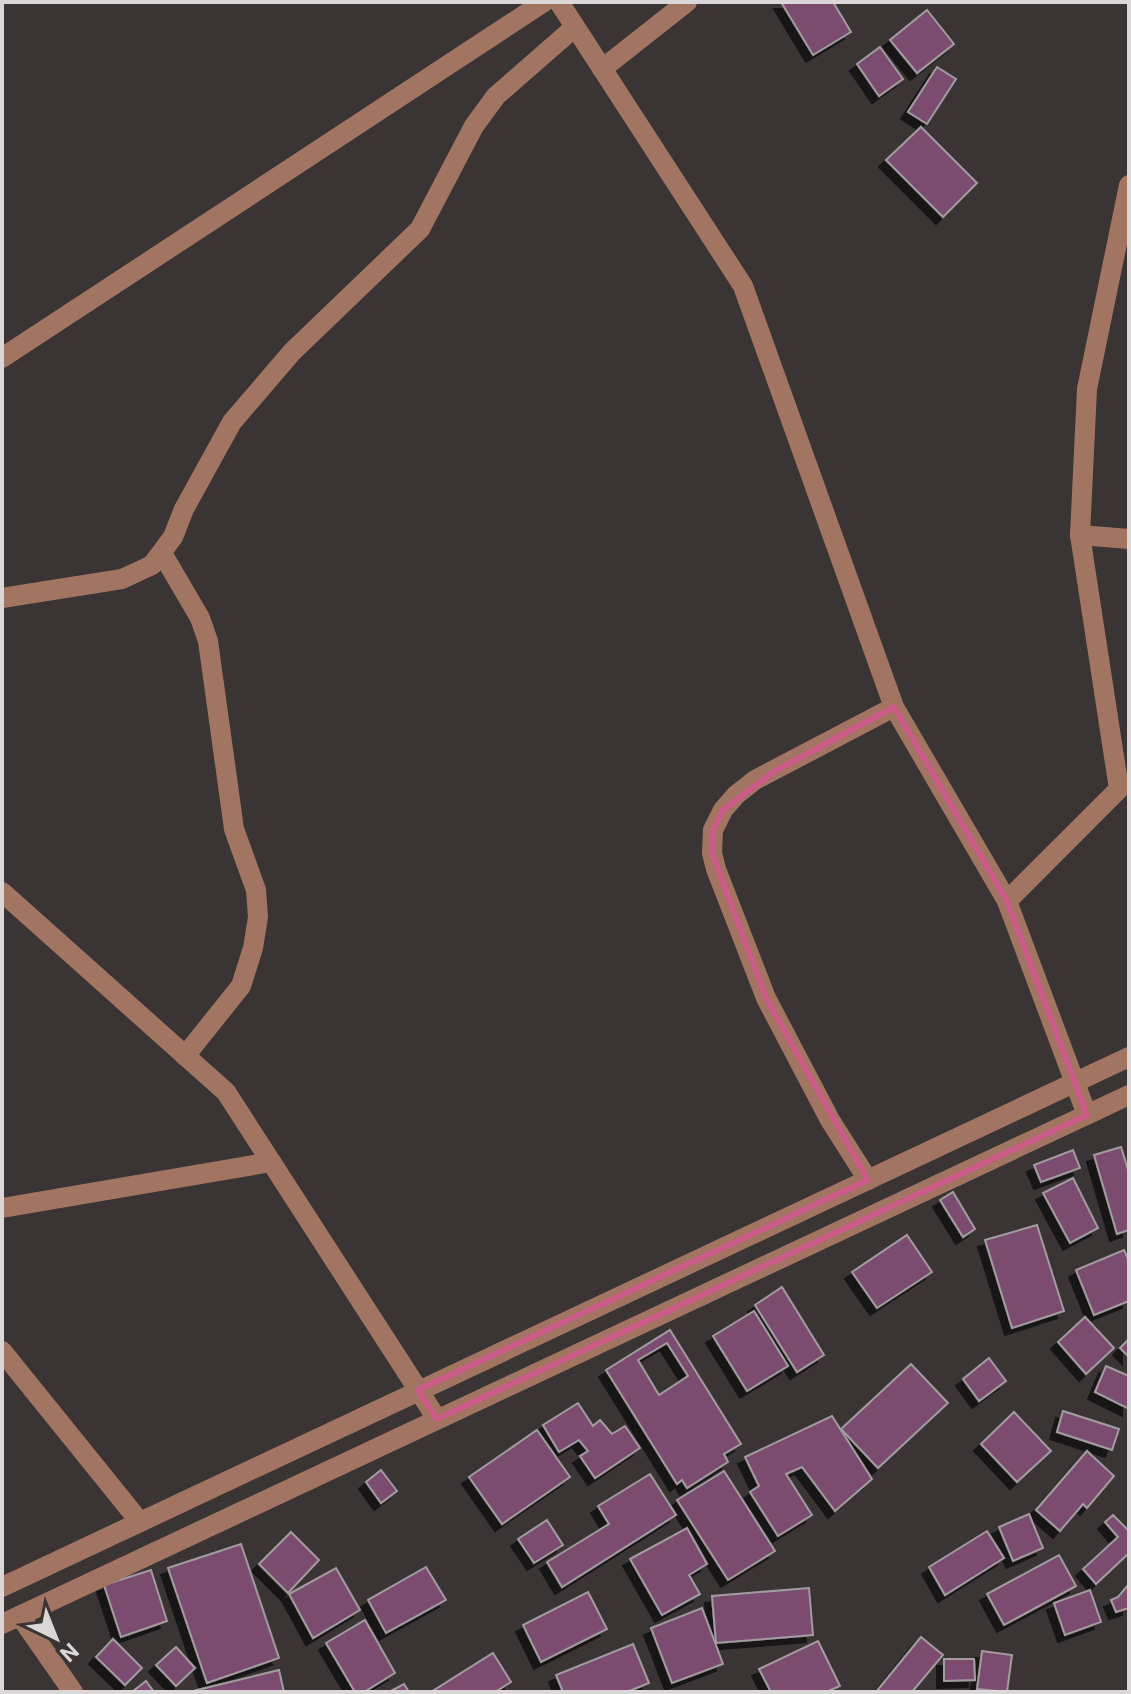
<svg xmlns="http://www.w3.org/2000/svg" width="1131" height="1694" font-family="Roboto,sans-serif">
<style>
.building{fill:#7b4c70;stroke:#a29ca0;stroke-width:2;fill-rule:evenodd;filter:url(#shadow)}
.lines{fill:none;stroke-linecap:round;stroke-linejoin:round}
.minor{stroke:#a27563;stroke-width:20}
.marked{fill:none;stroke:#cb5b87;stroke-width:6;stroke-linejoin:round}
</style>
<defs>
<filter id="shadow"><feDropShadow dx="-7" dy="7" stdDeviation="0" flood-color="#0009"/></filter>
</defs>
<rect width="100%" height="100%" fill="#3a3435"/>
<g class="building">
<path d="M781 2H833L851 32 813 55Z"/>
<path d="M927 10 954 44 917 73 890 40Z"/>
<path d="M880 47 903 79 879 96 857 64Z"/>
<path d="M937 67 956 79 927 124 908 112Z"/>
<path d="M921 127 977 183 943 217 886 160Z"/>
<path d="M1121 1147 1129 1173V1230L1117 1234 1094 1155Z"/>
<path d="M1073 1150 1080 1168 1041 1182 1034 1165Z"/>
<path d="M1073 1178 1098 1228 1070 1243 1043 1193Z"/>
<path d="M953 1192 975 1229 963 1237 940 1200Z"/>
<path d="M1037 1225 1064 1311 1012 1328 985 1240Z"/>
<path d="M907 1235 932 1272 877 1308 852 1272Z"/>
<path d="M1124 1250 1129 1261V1301L1094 1315 1076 1270Z"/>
<path d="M782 1287 824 1355 797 1372 755 1305Z"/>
<path d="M754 1311 788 1366 747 1391 713 1336Z"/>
<path d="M1085 1317 1114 1348 1086 1374 1058 1342Z"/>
<path d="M670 1330 741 1444 724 1454 728 1462 687 1488 682 1480 677 1484 606 1370ZM667 1343 688 1376 659 1395 638 1360Z"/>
<path d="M1129 1339V1357L1120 1348Z"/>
<path d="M989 1358 1006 1381 979 1401 963 1379Z"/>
<path d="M911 1364 948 1403 878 1468 841 1429Z"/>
<path d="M1106 1366 1129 1376V1409L1095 1392Z"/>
<path d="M578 1403 593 1426 600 1420 612 1434 625 1426 640 1448 595 1478 580 1456 588 1451 579 1440 559 1452 543 1425Z"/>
<path d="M1063 1411 1119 1429 1112 1450 1057 1432Z"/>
<path d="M1014 1412 1051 1451 1017 1482 981 1444Z"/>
<path d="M832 1416 872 1479 835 1511 802 1467 786 1474 812 1515 778 1536 750 1492 759 1486 745 1457Z"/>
<path d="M537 1430 570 1477 502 1524 469 1477Z"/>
<path d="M1087 1451 1114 1476 1087 1508 1083 1504 1060 1531 1036 1510Z"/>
<path d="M381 1470 397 1491 381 1503 366 1482Z"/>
<path d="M724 1471 775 1551 728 1580 677 1500Z"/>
<path d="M650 1474 676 1515 562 1587 547 1562 609 1524 598 1506Z"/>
<path d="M1029 1514 1043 1548 1013 1561 999 1527Z"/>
<path d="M1113 1515 1129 1531V1553L1096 1584 1083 1569 1118 1537 1105 1522Z"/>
<path d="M547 1520 563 1545 534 1563 518 1539Z"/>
<path d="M687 1528 707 1564 689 1575 700 1594 662 1615 630 1559Z"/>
<path d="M987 1531 1004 1558 945 1595 929 1567Z"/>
<path d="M291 1532 319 1560 288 1593 259 1564Z"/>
<path d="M241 1544 279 1658 207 1683 168 1568Z"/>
<path d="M1059 1555 1076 1586 1004 1625 987 1594Z"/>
<path d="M426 1567 446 1600 386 1633 368 1600Z"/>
<path d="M336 1568 360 1610 313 1638 289 1594Z"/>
<path d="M151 1570 167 1621 121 1637 104 1585Z"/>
<path d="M1129 1584V1608L1116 1612 1111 1600 1118 1597Z"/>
<path d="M809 1588 813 1635 716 1643 712 1596Z"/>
<path d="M1090 1590 1101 1622 1065 1635 1054 1603Z"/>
<path d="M588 1592 607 1629 541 1662 523 1625Z"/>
<path d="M702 1608 723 1664 672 1683 651 1628Z"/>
<path d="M365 1620 395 1673 364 1692H355L326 1643Z"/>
<path d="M921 1637 943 1655 912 1692H876Z"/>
<path d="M113 1639 142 1668 125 1685 96 1657Z"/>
<path d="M818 1641 840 1686 826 1692H771L759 1669Z"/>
<path d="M633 1644 649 1683 627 1692H563L556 1675Z"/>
<path d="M176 1647 195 1668 176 1686 156 1665Z"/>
<path d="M982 1651 1012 1655 1007 1692 977 1689Z"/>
<path d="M493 1653 511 1682 495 1692H431Z"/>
<path d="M944 1659H974L975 1680 944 1681Z"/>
<path d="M279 1670 284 1692H189Z"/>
<path d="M146 1681 154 1692H132Z"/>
<path d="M404 1684 409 1692H389Z"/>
</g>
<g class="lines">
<g class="minor">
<path d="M559 2 743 286 894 707 1007 901 1087 1115"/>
<path d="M602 69 687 2"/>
<path d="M2 358 544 2"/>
<path d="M1080 535 1129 539"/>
<path d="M162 553 200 618 208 641 234 829 256 890 258 917 253 948 241 986 185 1056"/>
<path d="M2 598 122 579 152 565 173 537 184 509 232 422 292 352 420 229 474 126 496 96 575 27"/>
<path d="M2 892 226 1092 437 1419"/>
<path d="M1007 901 1119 789 1080 535 1087 389 1129 185"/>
<path d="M868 1180 830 1120 766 998 716 869 712 853 713 830 723 810 736 795 755 780 894 707"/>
<path d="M2 1208 271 1162"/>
<path d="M2 1351 140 1522"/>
<path d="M2 1587 1129 1057"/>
<path d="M20 1616 73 1692"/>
<path d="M2 1624 1129 1095"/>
</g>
</g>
<path class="marked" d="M894 707 1007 901 1087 1115 437 1419 418 1390 868 1180 766 998 712 853 713 830 723 810 775 771Z"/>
<rect width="1131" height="1694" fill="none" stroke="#dbd7d8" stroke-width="8"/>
<g transform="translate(56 1638) rotate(137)" stroke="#3a3435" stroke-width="6" paint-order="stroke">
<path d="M0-6L14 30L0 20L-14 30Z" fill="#dbd7d8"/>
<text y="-12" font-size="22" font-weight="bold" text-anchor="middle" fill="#dbd7d8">N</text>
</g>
</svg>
